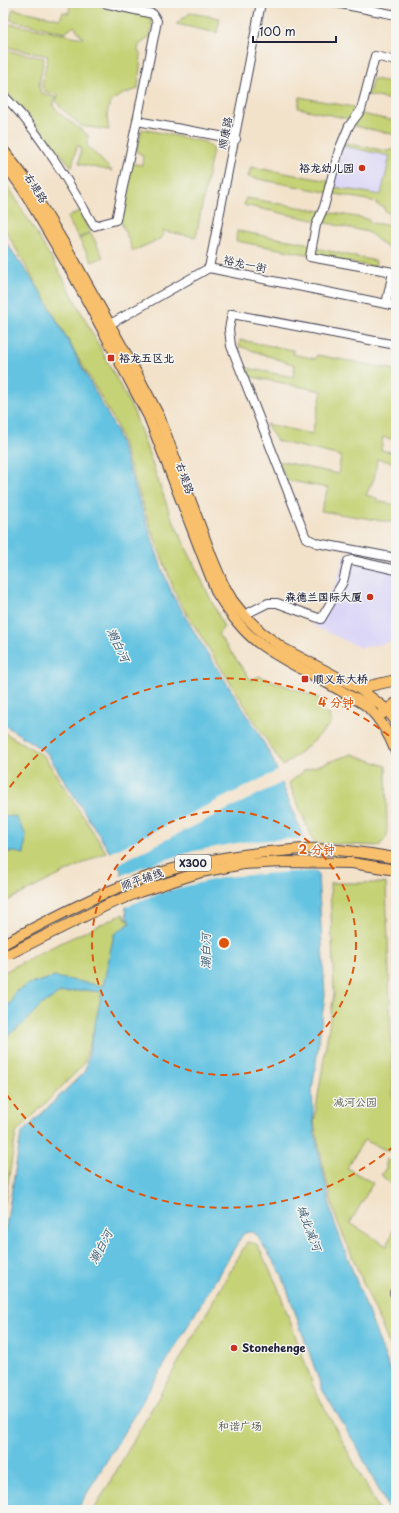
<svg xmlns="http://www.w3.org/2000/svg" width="399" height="1513" font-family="'Playpen Sans','LXGW WenKai TC',sans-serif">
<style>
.built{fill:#dbd6f7}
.green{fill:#c5d274;stroke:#747a58}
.water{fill:#63c3e1;stroke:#42728e}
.pier{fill:#f3e2ca}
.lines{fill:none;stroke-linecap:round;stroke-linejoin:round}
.minor-casing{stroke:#413f50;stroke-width:10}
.major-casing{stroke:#413f50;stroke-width:12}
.minor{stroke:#fff;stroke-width:8}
.major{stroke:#f8bf6c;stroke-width:10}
.major-bridge-casing{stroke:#413f50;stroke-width:12;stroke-linecap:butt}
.major-bridge{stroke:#f8bf6c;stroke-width:10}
.ring{fill:none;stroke:#de560e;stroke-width:2;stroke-dasharray:7 5}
.poi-dot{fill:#c8321e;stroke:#f6f6f2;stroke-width:1.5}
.labels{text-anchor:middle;stroke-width:3;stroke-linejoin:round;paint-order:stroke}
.shield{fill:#f6f6f2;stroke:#626272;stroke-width:1}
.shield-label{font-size:10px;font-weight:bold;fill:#22223b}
.street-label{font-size:11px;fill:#22223b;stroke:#f6f6f2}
.poi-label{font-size:11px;font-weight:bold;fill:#22223b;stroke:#f6f6f2;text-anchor:start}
.park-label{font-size:11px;fill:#53574c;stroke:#f6f6f2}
.water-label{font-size:12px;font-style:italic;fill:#395a75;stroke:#f6f6f2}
.centre{fill:#de560e;stroke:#f6f6f2;stroke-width:2}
.ring-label{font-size:12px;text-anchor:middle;font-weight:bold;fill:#de560e;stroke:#f6f6f2;stroke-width:3;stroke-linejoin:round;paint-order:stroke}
</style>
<rect width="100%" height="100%" fill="#f6f6f2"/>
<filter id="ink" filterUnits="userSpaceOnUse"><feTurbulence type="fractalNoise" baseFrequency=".025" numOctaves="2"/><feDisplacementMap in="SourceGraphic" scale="8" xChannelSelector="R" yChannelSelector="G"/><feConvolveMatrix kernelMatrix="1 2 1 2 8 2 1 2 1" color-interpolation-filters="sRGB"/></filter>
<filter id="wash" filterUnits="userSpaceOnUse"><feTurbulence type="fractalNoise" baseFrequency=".012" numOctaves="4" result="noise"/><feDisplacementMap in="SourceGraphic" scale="16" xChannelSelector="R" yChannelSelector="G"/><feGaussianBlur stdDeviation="0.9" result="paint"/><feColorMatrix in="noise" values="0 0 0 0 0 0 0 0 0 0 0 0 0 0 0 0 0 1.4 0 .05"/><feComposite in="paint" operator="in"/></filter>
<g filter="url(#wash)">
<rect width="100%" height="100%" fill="#f3e2ca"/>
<g class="built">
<path d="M343 146 390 156 381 195 333 187Z"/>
<path d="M344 555 396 565V641L361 648 312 625 337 581Z"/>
</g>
<g class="green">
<path d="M70 3H92L149 16 152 22 151 36 139 45 138 51 141 55 138 89C113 97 103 101 109 130L82 126 61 108 56 101 58 95 44 91 42 85 48 56 6 47 4 45 7 28 11 24 83 38 74 26 65 33 10 20 13 9 60 19 63 12 69 13Z"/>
<path d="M190 13 220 18 217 33 176 24Z"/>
<path d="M5 50 44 58 39 85 41 93 55 97 53 106 64 117 88 135 87 145 112 171 79 164 81 147 77 146 72 167 17 103 3 90V51Z"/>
<path d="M373 79 396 83V101L368 95Z"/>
<path d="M300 97 358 108 361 114 396 121V135L355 126 349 119 298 108Z"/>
<path d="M142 129 205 142 213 149 196 237 163 231 162 238 133 251 120 219 130 163 142 165 143 156 136 151Z"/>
<path d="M344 143 388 151 396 149V251C385 249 377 238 368 232L244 205 246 198 368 219 371 223 388 225 390 214 384 210V207L376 204 377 202 248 177 251 167 329 181 328 186 381 195 390 156 343 146Z"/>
<path d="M3 181 11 191 62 276 134 412 170 514 224 627 218 634 251 680 259 676 321 699 317 708 330 715 329 718 332 722 314 741 283 766 178 600 150 526 116 424 3 226Z"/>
<path d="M79 211 90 232 79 238 67 218Z"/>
<path d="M237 231 306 243 315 248 376 261 375 267 236 241Z"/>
<path d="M91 233 103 257 92 262 79 239Z"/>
<path d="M240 340 293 350V354L316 359 317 355 396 370V440L383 437 381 450 396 453V463L377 459 374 479 366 495 377 498V501L396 505V523L321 511 328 488 286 480 279 461 338 474 341 456 277 441 266 424 312 434 322 391 247 376V368L293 377 295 365 239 346Z"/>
<path d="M3 732 44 756 106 852 3 903Z"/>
<path d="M352 754 386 766 387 837 379 846 314 843 289 783 305 770Z"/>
<path d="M330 883H386L395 1154 364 1140 347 1168 373 1183 350 1223 387 1246 396 1223V1360L336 1218 327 1183 314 1122 334 994Z"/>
<path d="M123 914 130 924 101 1003 84 1064 16 1133 3 1213V973L37 954Z"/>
<path d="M386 1159 396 1166V1203L391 1184 381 1175 386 1168Z"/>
<path d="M247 1242 257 1244 277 1285 314 1388 379 1510H94Z"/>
</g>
<g class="water">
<path d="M3 238 43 295 116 430 162 569 173 596 199 640 258 732 272 758 318 875 325 995 312 1091 314 1130 333 1219 392 1375 396 1382V1510H389L356 1445 322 1389 282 1275 256 1234 252 1232H248L243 1234 77 1510H3V1244L21 1134 85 1071 102 992 84 990 60 993 41 1005 23 1024 3 1039V1002L9 1005 12 1001 14 993 29 984 55 977 103 986 114 934 130 923 127 917 121 870 47 753 3 724Z"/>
<path d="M3 815 16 817 26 835 24 854 15 852H3Z"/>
</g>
<g class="pier">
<path d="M279 770 283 782 115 865 108 854Z"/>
<path d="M284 839H306L319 871 289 872 225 877 178 888 154 895 123 908 120 876 142 867 194 851 243 842Z"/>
</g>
</g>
<g filter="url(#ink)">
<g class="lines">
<g class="minor-casing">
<g id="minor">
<path d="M104 3 153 14 157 21 137 121 236 139"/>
<path d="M336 3 396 15"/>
<path d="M3 95C39 130 69 183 94 226L116 220 137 121"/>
<path d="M209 268 261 3"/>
<path d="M393 272 310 257 316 225 324 207 339 150 349 126 361 110 375 56 396 61"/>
<path d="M386 304 393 272 396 273"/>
<path d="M105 327 209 268 396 306"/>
<path d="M396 345 232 314 229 329 231 346 306 538 317 543 396 558"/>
<path d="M244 615 268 603H277L321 619 343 582 348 561 352 560 396 570"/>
<path d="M394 1293 396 1289"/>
</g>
</g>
<g class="major-casing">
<g id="major">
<path d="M3 150 24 177 72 257 131 363 159 416 212 558 223 584 232 600 244 615 261 632 284 649 360 689 387 710 396 721"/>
<path d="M3 161 23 189 73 274 149 417 217 593C229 612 242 631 260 644 288 664 319 677 348 695 355 699 363 702 369 708 381 720 390 736 396 752"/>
<path d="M360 689 365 687 396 680"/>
<path d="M382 714 396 703"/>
</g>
</g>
<use href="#minor" class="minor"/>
<use href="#major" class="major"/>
<g class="major-bridge-casing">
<g id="major-bridge">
<path d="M5 943C38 926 71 908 105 893 162 868 220 855 281 851 293 850 306 848 318 849 344 849 370 854 396 858"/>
<path d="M9 954 109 904 139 892 201 872 243 864 282 862 352 863 396 870"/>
</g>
</g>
<use href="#major-bridge" class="major-bridge"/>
</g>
</g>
<g class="ring">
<circle cx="224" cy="943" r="132"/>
<path d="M394 1146A265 265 0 0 1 3 1089M3 797A265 265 0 0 1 394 740"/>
</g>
<g class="poi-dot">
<circle cx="362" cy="168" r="4"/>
<rect x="107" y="354" width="8" height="8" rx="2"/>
<circle cx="370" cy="597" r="4"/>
<rect x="301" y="675" width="8" height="8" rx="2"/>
<circle cx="234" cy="1348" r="4"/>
</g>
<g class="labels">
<rect class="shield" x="175" y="855" width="36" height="16" rx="3"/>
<g class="shield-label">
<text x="193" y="867">X300</text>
</g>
<g class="street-label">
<text transform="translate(225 133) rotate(-79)" y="4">顺康路</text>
<text transform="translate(36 188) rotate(58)" y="4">右堤路</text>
<text transform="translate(245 264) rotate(12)" y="4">裕龙一街</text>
<text transform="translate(185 478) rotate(70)" y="4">右堤路</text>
<text transform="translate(142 879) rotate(-19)" y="4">顺平辅线</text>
</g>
<g class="poi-label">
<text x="354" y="172" text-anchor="end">裕龙幼儿园</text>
<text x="119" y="362">裕龙五区北</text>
<text x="362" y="601" text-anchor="end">森德兰国际大厦</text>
<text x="313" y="683">顺义东大桥</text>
<text x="242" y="1352">Stonehenge</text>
</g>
<g class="park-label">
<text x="355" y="1106">减河公园</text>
<text x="240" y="1430">和谐广场</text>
</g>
<g class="water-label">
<text transform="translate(118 645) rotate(65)" y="4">潮白河</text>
<text transform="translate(206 951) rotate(-90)" y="4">潮白河</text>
<text transform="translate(309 1228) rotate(69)" y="4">城北减河</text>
<text transform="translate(101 1247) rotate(-62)" y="4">潮白河</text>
</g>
</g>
<circle cx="224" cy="943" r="6" class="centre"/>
<g class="ring-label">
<text x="336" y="707">4 分钟</text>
<text x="317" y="854">2 分钟</text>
</g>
<rect width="399" height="1513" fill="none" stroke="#f6f6f2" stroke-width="16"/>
<path d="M253 36v6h83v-6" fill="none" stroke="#22223b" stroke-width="2"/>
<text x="259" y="36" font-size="12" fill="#22223b" stroke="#f6f6f2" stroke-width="3" paint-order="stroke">100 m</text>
</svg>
